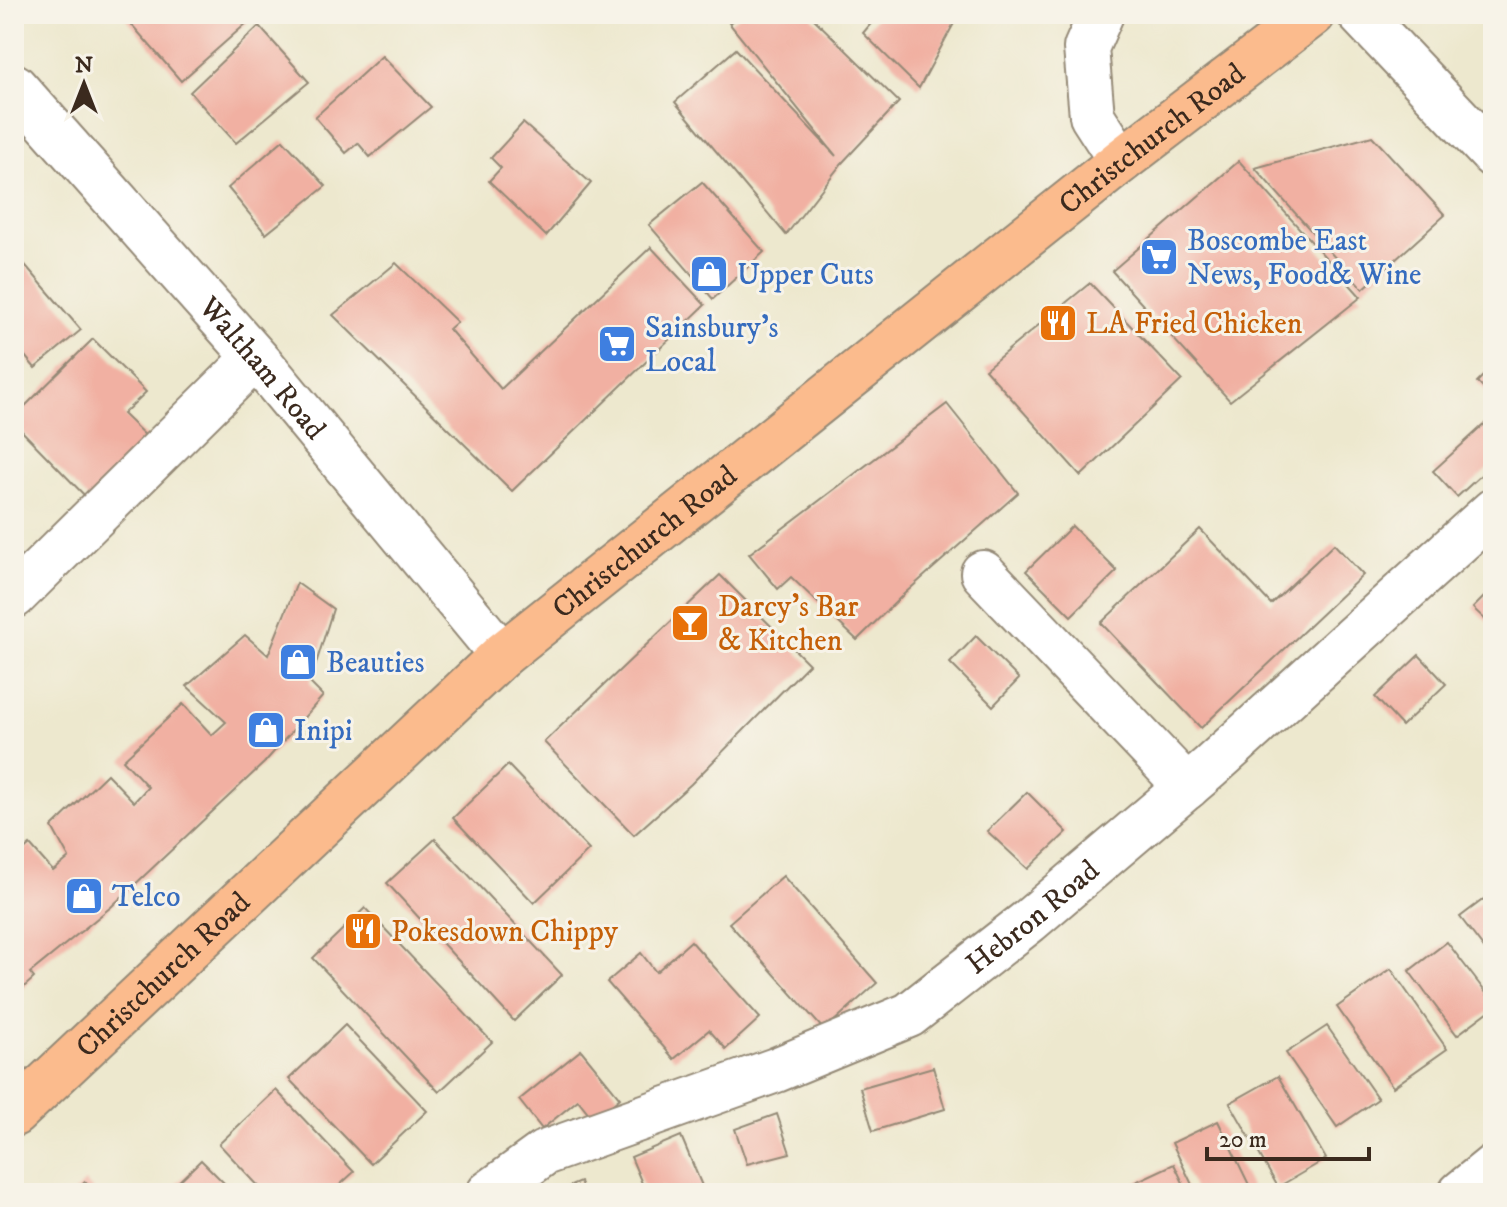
<svg xmlns="http://www.w3.org/2000/svg" width="1507" height="1207" font-family="'IM FELL DW Pica',serif">
<style>
.building{fill:#f1b0a2}
.lines{fill:none;stroke-linecap:round;stroke-linejoin:round}
.minor-casing{stroke:#948976;stroke-width:48}
.major-casing{stroke:#948976;stroke-width:48}
.minor{stroke:#fff;stroke-width:44}
.major{stroke:#fbbb8d;stroke-width:44}
.labels{text-anchor:middle;stroke-width:6;stroke-linejoin:round;paint-order:stroke}
.street-label{font-size:30px;fill:#3b2a1e;stroke:#f7f3e8}
.shop-label{font-size:30px;fill:#366cbe;stroke:#f7f3e8;text-anchor:start}
.food-label{font-size:30px;fill:#c56008;stroke:#f7f3e8;text-anchor:start}
</style>
<rect width="100%" height="100%" fill="#f7f3e8"/>
<filter id="ink" filterUnits="userSpaceOnUse"><feTurbulence type="fractalNoise" baseFrequency=".0125" numOctaves="2"/><feDisplacementMap in="SourceGraphic" scale="16" xChannelSelector="R" yChannelSelector="G"/><feConvolveMatrix kernelMatrix="1 2 1 2 8 2 1 2 1" color-interpolation-filters="sRGB"/></filter>
<filter id="wash" filterUnits="userSpaceOnUse"><feTurbulence type="fractalNoise" baseFrequency=".006" numOctaves="4" result="noise"/><feDisplacementMap in="SourceGraphic" scale="32" xChannelSelector="R" yChannelSelector="G"/><feGaussianBlur stdDeviation="1.8" result="paint"/><feColorMatrix in="noise" values="0 0 0 0 0 0 0 0 0 0 0 0 0 0 0 0 0 1.4 0 .05"/><feComposite in="paint" operator="in"/></filter>
<g filter="url(#wash)">
<rect width="100%" height="100%" fill="#ede8ce"/>
<g id="blocks">
<g class="building">
<path d="M126 14H241L248 22 181 81 124 16Z"/>
<path d="M742 14H809L899 102 842 163 786 235 675 102 736 49 836 156 729 23Z"/>
<path d="M879 14H959L919 88 863 33Z"/>
<path d="M259 26 309 82 236 143 190 92Z"/>
<path d="M382 56 431 107 370 157 358 143 346 153 315 117Z"/>
<path d="M523 123 591 183 546 236 489 181 501 168 491 158Z"/>
<path d="M1372 136 1445 215 1363 289 1255 168Z"/>
<path d="M283 140 326 186 266 234 228 188Z"/>
<path d="M1239 161 1361 297 1230 401 1112 271Z"/>
<path d="M702 182 764 252 713 299 649 225Z"/>
<path d="M651 247 705 305 512 491 333 315 396 263 457 322 449 329 501 389Z"/>
<path d="M14 252 81 330 35 368 14 343Z"/>
<path d="M1090 283 1182 380 1081 476 985 369Z"/>
<path d="M93 339 146 392 123 414 153 443 92 503 14 423V417Z"/>
<path d="M1493 366V398L1477 382Z"/>
<path d="M947 404 1018 493 904 594 857 640 791 577 778 589 749 554Z"/>
<path d="M1488 421 1493 426V464L1457 497 1433 471Z"/>
<path d="M1072 526 1117 571 1071 616 1026 571Z"/>
<path d="M1200 529 1271 604 1334 544 1363 575 1201 728 1101 623Z"/>
<path d="M720 575 809 664 691 784 634 835 544 742Z"/>
<path d="M297 583 333 609 310 683 323 696 264 763 111 907 30 973 34 978 14 996V859L30 845 53 871 69 858 52 827 107 774 134 802 148 787 123 760 183 704 212 735 226 722 187 686 245 635 268 655Z"/>
<path d="M1493 588V627L1473 608Z"/>
<path d="M976 636 1019 679 993 706 950 663Z"/>
<path d="M1419 655 1446 684 1402 726 1375 697Z"/>
<path d="M508 765 589 850 534 903 453 818Z"/>
<path d="M1027 792 1067 832 1028 869 987 831Z"/>
<path d="M435 839 562 975 514 1021 387 883Z"/>
<path d="M783 876 877 983 824 1030 729 923Z"/>
<path d="M1493 892V960L1460 917Z"/>
<path d="M365 908 492 1042 439 1092 313 958Z"/>
<path d="M691 941 760 1018 726 1049 709 1030 674 1059 607 982 641 953 656 972Z"/>
<path d="M1447 942 1493 1002V1008L1457 1035 1409 971Z"/>
<path d="M1391 969 1447 1049 1393 1087 1337 1007Z"/>
<path d="M345 1025 427 1111 371 1164 289 1079Z"/>
<path d="M1327 1026 1378 1099 1337 1127 1286 1053Z"/>
<path d="M581 1050 620 1098 594 1120 578 1100 542 1129 519 1100Z"/>
<path d="M933 1067 945 1109 873 1131 860 1088Z"/>
<path d="M1278 1076 1326 1159 1278 1187 1230 1103Z"/>
<path d="M276 1090 354 1172 331 1193H265L219 1144Z"/>
<path d="M777 1114 790 1153 747 1164 735 1129Z"/>
<path d="M1218 1121 1253 1193H1196L1172 1143Z"/>
<path d="M681 1136 705 1193H666L663 1187 646 1193 631 1157Z"/>
<path d="M201 1160 234 1193H167Z"/>
<path d="M1174 1164 1188 1193H1133L1129 1185Z"/>
<path d="M85 1182 96 1193H73Z"/>
<path d="M580 1182 584 1193H554Z"/>
</g>
</g>
</g>
<g filter="url(#ink)">
<use href="#blocks" fill-opacity="0" stroke="#948976" stroke-width="2"/>
<g class="lines">
<g class="minor-casing">
<g id="minor">
<path d="M1101 14 1086 48 1092 116 1121 161"/>
<path d="M1360 14 1493 155"/>
<path id="s1" d="M14 86 263 366 502 655"/>
<path d="M983 573 1187 787"/>
<path d="M14 596 255 358"/>
<path id="s2" d="M489 1193 544 1153 776 1070 909 1015 1029 921 1209 768 1493 511"/>
<path d="M1461 1193 1493 1167"/>
</g>
</g>
<g class="major-casing">
<g id="major">
<path id="s3" d="M14 1114 502 655 1121 161 1313 14"/>
</g>
</g>
<use href="#minor" class="minor"/>
<use href="#major" class="major"/>
</g>
</g>
<defs>
<g id="supermarket-square" transform="scale(2)"><rect x="-9" y="-9" width="18" height="18" rx="4" fill="#3f7fe0" stroke="#f7f3e8"/><path d="M-6-5.5h2.5l.6 2H6L4.5 2H-2.5L-4.4-4H-6ZM-1.5 3.2a1.3 1.3 0 1 0 .1 0ZM3 3.2a1.3 1.3 0 1 0 .1 0Z" fill="#fff"/></g>
<g id="shop-square" transform="scale(2)"><rect x="-9" y="-9" width="18" height="18" rx="4" fill="#3f7fe0" stroke="#f7f3e8"/><path d="M-5-2.5h2.3a2.7 3.5 0 0 1 5.4 0H5L5.5 6h-11ZM-1.5-2.5h3a1.5 2.3 0 0 0-3 0Z" fill="#fff"/></g>
<g id="restaurant-square" transform="scale(2)"><rect x="-9" y="-9" width="18" height="18" rx="4" fill="#e8710a" stroke="#f7f3e8"/><path d="M-5-6h1v4h1v-4h1v4h1v-4h1v5L-1.5 .5V6h-2V.5L-5-1ZM5-6V6H3V1.5H1.5Q1.5-4 5-6Z" fill="#fff"/></g>
<g id="bar-square" transform="scale(2)"><rect x="-9" y="-9" width="18" height="18" rx="4" fill="#e8710a" stroke="#f7f3e8"/><path d="M-6-5H6L.8 .8V4.5H3.5V6h-7V4.5H-.8V.8Z" fill="#fff"/></g>
</defs>
<g fill-rule="evenodd">
<use href="#supermarket-square" x="1159" y="257"/>
<use href="#shop-square" x="709" y="274"/>
<use href="#restaurant-square" x="1058" y="323"/>
<use href="#supermarket-square" x="617" y="344"/>
<use href="#bar-square" x="690" y="623"/>
<use href="#shop-square" x="298" y="662"/>
<use href="#shop-square" x="266" y="730"/>
<use href="#shop-square" x="84" y="896"/>
<use href="#restaurant-square" x="363" y="931"/>
</g>
<g class="labels">
<g class="street-label">
<text dy="10" stroke="none"><textPath href="#s3" startOffset="1500">Christchurch Road</textPath></text>
<text dy="10" stroke="none"><textPath href="#s1" startOffset="376">Waltham Road</textPath></text>
<text dy="10" stroke="none"><textPath href="#s3" startOffset="852">Christchurch Road</textPath></text>
<text dy="10" stroke="none"><textPath href="#s2" startOffset="616">Hebron Road</textPath></text>
<text dy="10" stroke="none"><textPath href="#s3" startOffset="204">Christchurch Road</textPath></text>
</g>
<g class="shop-label">
<text x="1187" y="250">Boscombe East<tspan x="1187" dy="34">News, Food&amp; Wine</tspan></text>
<text x="737" y="284">Upper Cuts</text>
<text x="645" y="337">Sainsbury's<tspan x="645" dy="34">Local</tspan></text>
<text x="326" y="672">Beauties</text>
<text x="294" y="740">Inipi</text>
<text x="112" y="906">Telco</text>
</g>
<g class="food-label">
<text x="1086" y="333">LA Fried Chicken</text>
<text x="718" y="616">Darcy's Bar<tspan x="718" dy="34">&amp; Kitchen</tspan></text>
<text x="391" y="941">Pokesdown Chippy</text>
</g>
</g>
<rect width="1507" height="1207" fill="none" stroke="#f7f3e8" stroke-width="48"/>
<g transform="translate(84 84)" stroke="#f7f3e8" stroke-width="6" paint-order="stroke">
<path d="M0-6L14 30L0 20L-14 30Z" fill="#3b2a1e"/>
<text y="-12" font-size="22" font-weight="bold" text-anchor="middle" fill="#3b2a1e">N</text>
</g>
<path d="M1207 1147v12h162v-12" fill="none" stroke="#3b2a1e" stroke-width="4"/>
<text x="1219" y="1147" font-size="24" fill="#3b2a1e" stroke="#f7f3e8" stroke-width="6" paint-order="stroke">20 m</text>
</svg>
